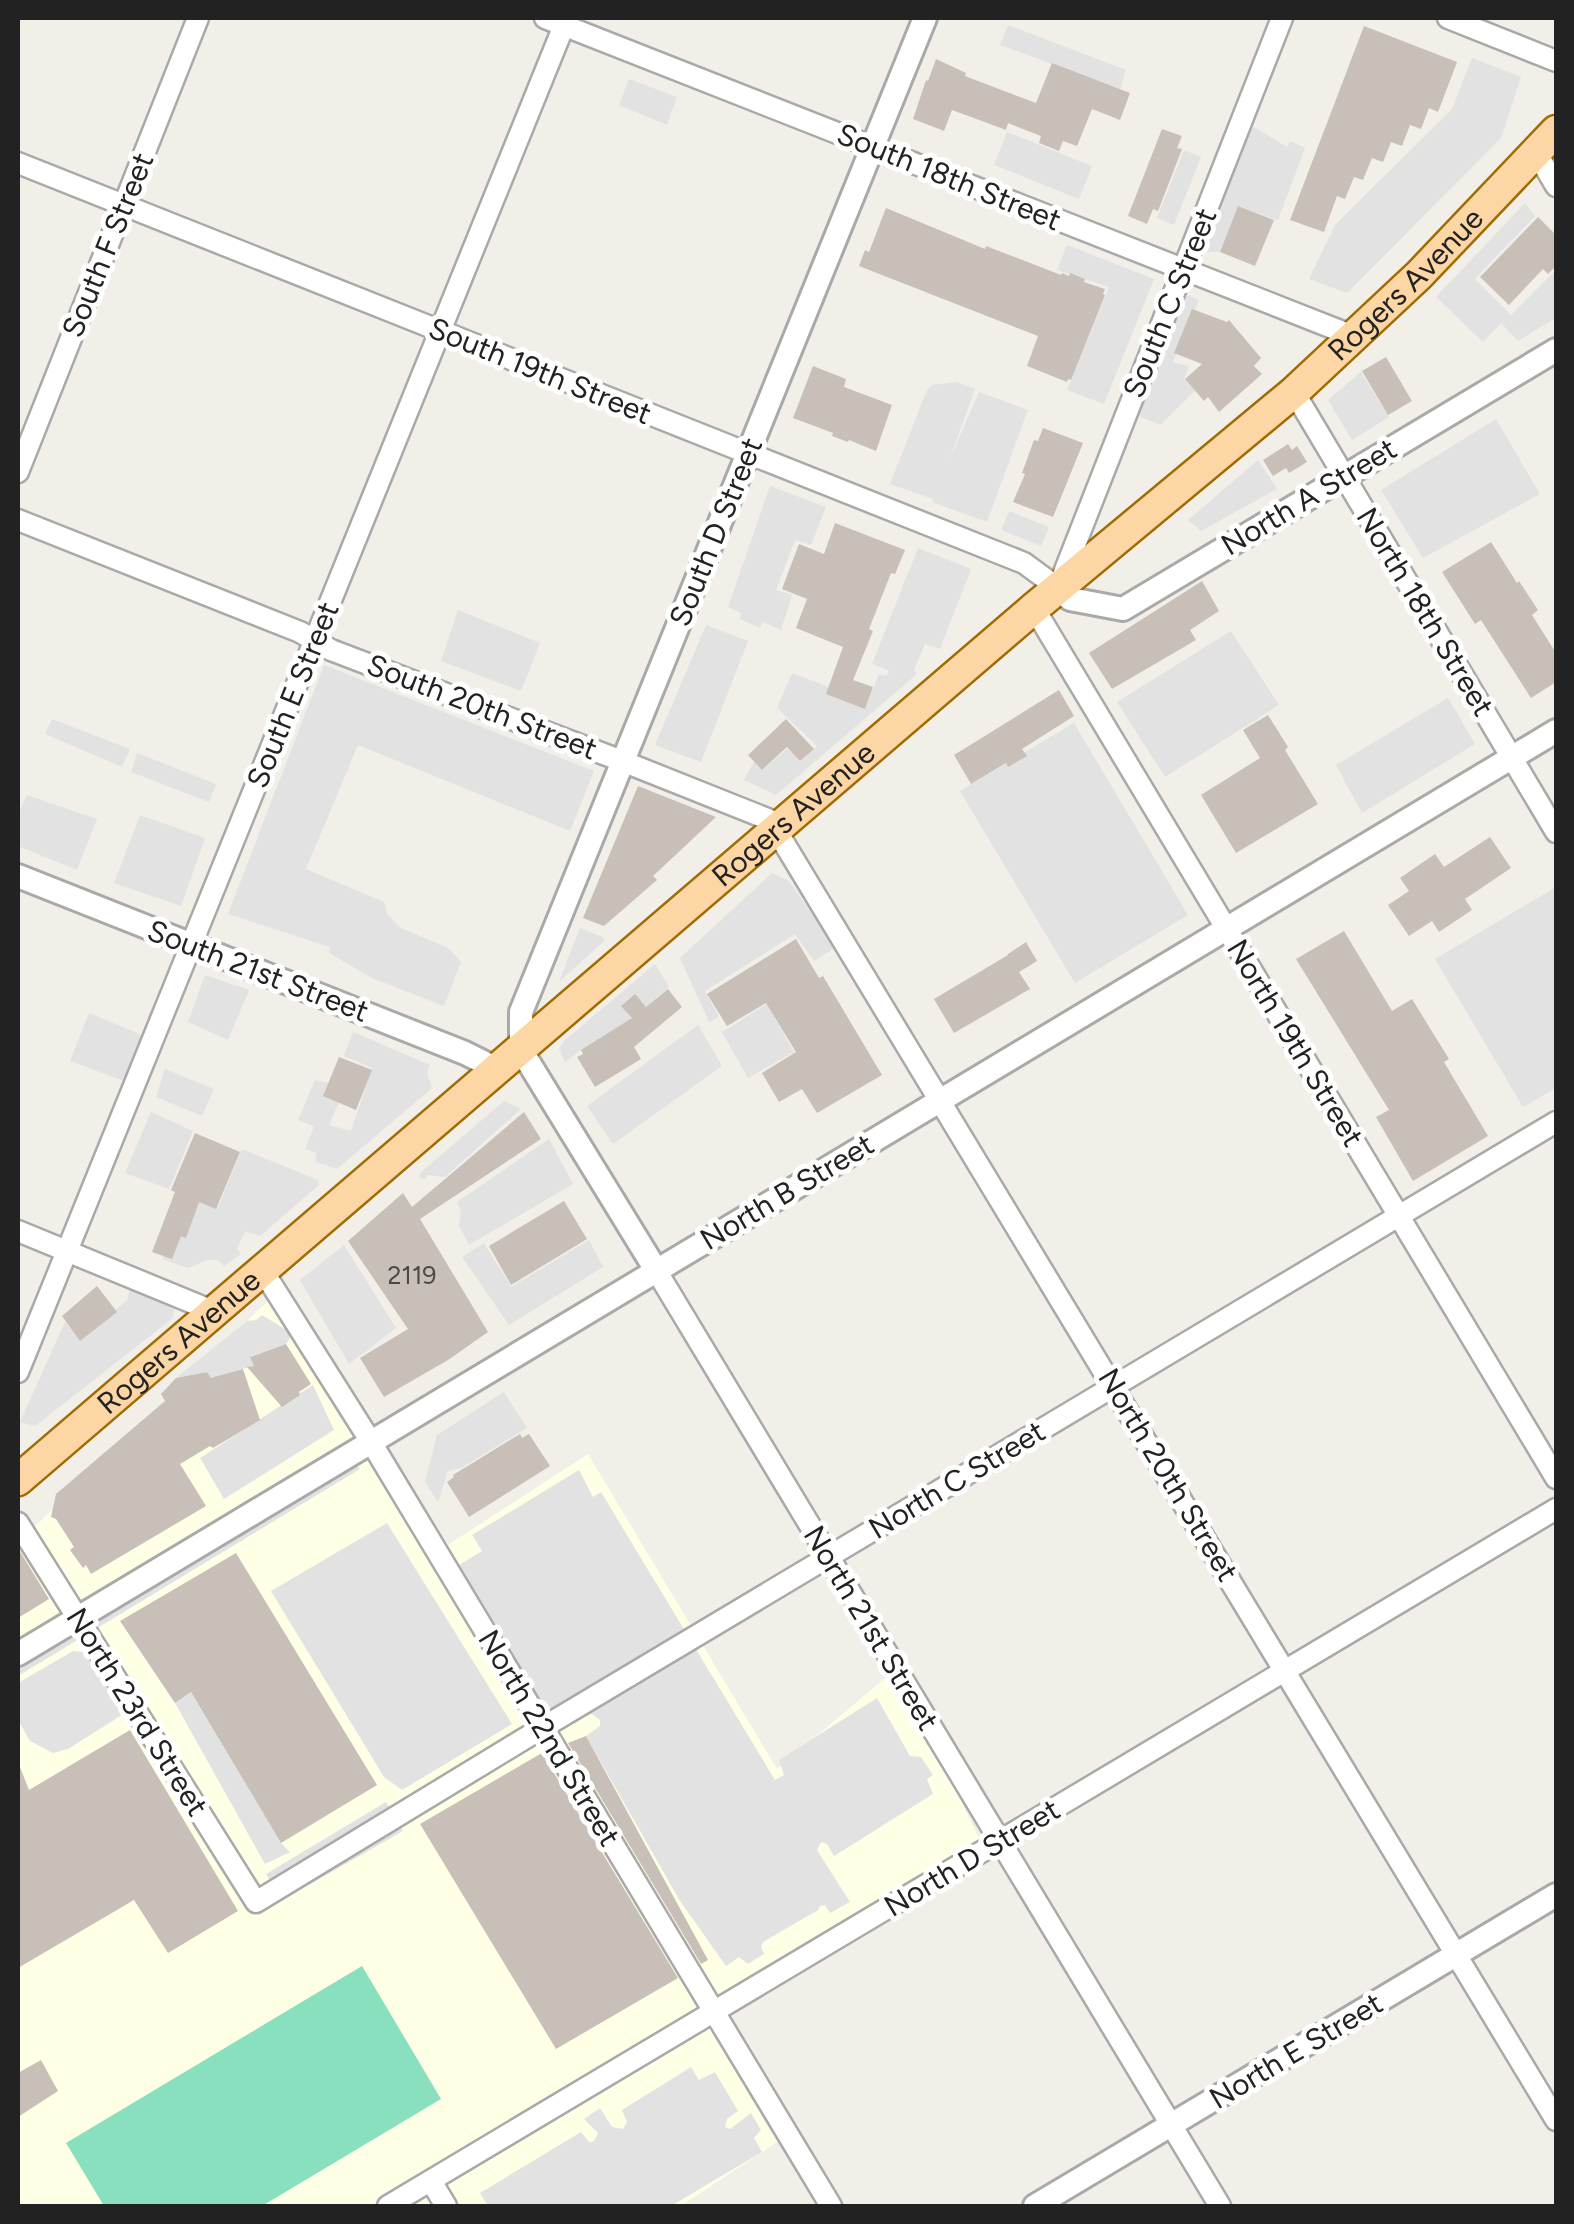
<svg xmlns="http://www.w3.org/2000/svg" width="1574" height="2224" font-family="Figtree,sans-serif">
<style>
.education{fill:#ffffe5}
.pitch{fill:#88e0be}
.parking{fill:#e2e2e2}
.building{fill:#c7bfb8}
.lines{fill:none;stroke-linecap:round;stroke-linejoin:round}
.minor-casing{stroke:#a9a9a9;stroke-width:25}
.tertiary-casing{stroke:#a9a9a9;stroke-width:28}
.primary-casing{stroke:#a06b00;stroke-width:35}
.minor{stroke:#fff;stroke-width:20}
.tertiary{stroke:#fff;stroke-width:22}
.primary{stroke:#fcd6a4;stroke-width:30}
.labels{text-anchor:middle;stroke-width:10;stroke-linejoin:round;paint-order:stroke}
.number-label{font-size:25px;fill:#4b4948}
.street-label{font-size:30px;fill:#222;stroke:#fff}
</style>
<rect width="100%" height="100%" fill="#f2efe9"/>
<path class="education" d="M276 1293 437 1552 588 1454 777 1769 896 1669 985 1850 716 2011 789 2134 681 2206H18V1543Z"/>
<path class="pitch" d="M362 1966 441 2099 262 2206H104L66 2143Z"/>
<g class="parking">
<path d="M1008 25 1126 70 1120 89 1000 45Z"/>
<path d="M1472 58 1521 77 1501 138 1347 293 1309 279 1335 225 1452 109Z"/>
<path d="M629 79 677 97 667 125 619 105Z"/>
<path d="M1252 126 1287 147 1290 141 1305 148 1278 220 1238 206 1220 252H1206L1208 233Z"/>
<path d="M1007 132 1092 166 1079 199 994 165Z"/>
<path d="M1184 150 1201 157 1174 225 1157 218Z"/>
<path d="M1525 203 1535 216 1475 279 1511 315 1556 270V318L1518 341 1501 323 1483 342 1436 297Z"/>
<path d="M1067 245 1154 279 1104 404 1067 390 1109 287 1057 270Z"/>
<path d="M1184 294 1199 300 1173 362 1189 366 1184 379 1195 391 1160 425 1139 416Z"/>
<path d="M1361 372 1389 417 1352 440 1328 400Z"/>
<path d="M957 382 975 389 949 461 979 392 1028 410 987 522 932 502 933 499 890 484 927 390 932 385Z"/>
<path d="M1496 419 1540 494 1423 558 1381 490Z"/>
<path d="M1258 460 1277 489 1201 531 1188 520Z"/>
<path d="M770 486 826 507 811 545 795 540 776 590 792 595 781 630 763 622 760 628 740 619 741 613 728 607Z"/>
<path d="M1009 511 1049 527 1041 546 1001 530Z"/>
<path d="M918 548 971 569 940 649 925 644 914 670 917 674 776 795 744 780 755 760 763 770 788 748 801 761 817 746 777 708 792 673 829 687 866 706 879 674 886 676 889 672 888 670 872 664Z"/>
<path d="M458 610 540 643 521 691 441 661Z"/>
<path d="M706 625 748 641 701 762 655 745Z"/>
<path d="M1231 631 1279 705 1165 777 1117 702Z"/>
<path d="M324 665 594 771 570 831 358 745 306 869 384 902 387 914 401 928 448 948 461 962 444 1006 372 978 329 953 330 947 228 914Z"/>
<path d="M1448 698 1475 744 1362 813 1336 765Z"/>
<path d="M52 719 130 749 122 767 45 734Z"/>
<path d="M1074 723 1188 915 1075 983 960 791Z"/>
<path d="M137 753 216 784 209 802 131 772Z"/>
<path d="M27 795 97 819 77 870 18 846V815Z"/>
<path d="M140 815 205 838 181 906 114 883Z"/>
<path d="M772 873 789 881 836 947 814 961 795 934 705 991 719 1017 709 1022 680 958Z"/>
<path d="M1556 887V1088L1523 1107 1435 959Z"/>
<path d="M580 928 603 937 604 941 559 982Z"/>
<path d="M655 964 669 987 646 1007 635 994 622 1005 633 1020 581 1050 565 1062 559 1049 564 1041Z"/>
<path d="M205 975 249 990 228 1040 188 1022Z"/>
<path d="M767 1004 794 1052 748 1078 722 1032Z"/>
<path d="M89 1013 144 1036 124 1081 70 1061Z"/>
<path d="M698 1025 722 1066 613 1144 587 1106Z"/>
<path d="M353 1032 430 1065 427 1073 432 1088 337 1169 316 1162V1153L305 1149 314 1126 298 1120 315 1080 328 1083 340 1100 329 1125 351 1131 372 1068 344 1056Z"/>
<path d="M165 1069 214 1089 202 1116 156 1097Z"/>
<path d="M504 1101 521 1109 445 1177 427 1175 425 1179 420 1178V1173Z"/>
<path d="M151 1112 193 1131 169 1189 125 1173Z"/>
<path d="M549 1139 573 1184 469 1245 459 1226 461 1211 457 1202Z"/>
<path d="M242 1149 318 1180 319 1185 260 1236 245 1231 237 1249 241 1254 224 1266 218 1260H207L188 1268 162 1259 187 1195 218 1207Z"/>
<path d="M589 1240 603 1267 509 1325 462 1257 484 1243 511 1287Z"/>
<path d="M344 1245 396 1328 349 1364 300 1280Z"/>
<path d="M131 1284 167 1300 174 1306 173 1318 35 1426 20 1422 65 1322 80 1336 127 1301Z"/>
<path d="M262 1315 293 1334 286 1344 251 1356 254 1366 232 1372 225 1402 207 1372 176 1378 247 1321 256 1320Z"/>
<path d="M313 1385 334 1430 224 1499 200 1458Z"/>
<path d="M504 1392 527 1428 461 1468 448 1471 438 1502 425 1482 437 1435Z"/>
<path d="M355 1463 360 1469 18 1676V1664Z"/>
<path d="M579 1470 593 1497 601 1492 775 1780 784 1775 779 1760 877 1698 910 1756 921 1757 933 1775 927 1779 933 1794 834 1856 827 1844 821 1842 817 1850 850 1902 830 1913 825 1905 820 1906 818 1910 763 1942 761 1947 764 1954 748 1964 739 1957 726 1966 680 1901 586 1736 600 1726V1720L592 1714H583L552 1723 441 1576 482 1551 472 1535Z"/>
<path d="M387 1523 512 1724 402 1790 384 1777 271 1591Z"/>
<path d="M73 1651 91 1653 111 1680 125 1713 68 1749 53 1753 30 1741 18 1720V1683Z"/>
<path d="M191 1692 281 1843 290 1852 265 1864 175 1703Z"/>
<path d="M386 1802 403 1831 281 1901 266 1874Z"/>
<path d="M691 2067 699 2080 715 2072 738 2111 727 2119 725 2127 730 2129 751 2113 761 2130 754 2138 762 2152 671 2206H488L480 2193 581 2132 589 2142 594 2141 598 2133 584 2119 600 2108 612 2127 623 2129 627 2122 622 2110Z"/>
</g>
<g class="building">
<path d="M1364 26 1457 62 1438 112 1429 108 1421 129 1410 125 1402 146 1391 142 1383 162 1372 158 1363 180 1354 177 1345 199 1337 196 1324 232 1290 220Z"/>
<path d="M936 59 966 73 965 76 1036 103 1052 63 1130 93 1120 120 1092 109 1077 146 1063 141 1059 151 1039 143 1041 136 1008 123 1006 130 952 110 944 131 913 119 926 80 928 81Z"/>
<path d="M1162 129 1182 136 1177 148 1182 149 1158 211 1153 209 1147 224 1128 216Z"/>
<path d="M1238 206 1274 220 1255 266 1220 252Z"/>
<path d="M886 208 985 249 986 246 1061 275 1062 273 1069 276 1070 273 1085 279 1084 282 1105 289 1103 294 1105 295 1071 380 1068 379 1067 382 1027 366 1038 336 859 266 865 250 869 252Z"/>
<path d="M1538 217 1556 235V266L1548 274 1543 269 1509 305 1480 277Z"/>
<path d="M1192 309 1227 322 1229 320 1261 358 1254 366 1262 374 1219 412 1208 397 1204 401 1185 379 1202 364 1174 353Z"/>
<path d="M1386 357 1412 401 1388 415 1362 371Z"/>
<path d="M813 366 846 379 844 387 892 405 876 451 849 440 848 442 832 436 833 433 793 418Z"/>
<path d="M1043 428 1083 443 1053 517 1013 502 1025 474 1022 473 1034 440 1038 441Z"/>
<path d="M1288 444 1292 450 1297 446 1307 462 1289 473 1286 468 1273 476 1263 460Z"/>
<path d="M835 523 905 550 895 574 891 573 869 629 873 631 853 680 873 687 865 709 826 694 843 647 796 628 807 599 782 589 799 544 824 554Z"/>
<path d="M1491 542 1517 583 1519 581 1538 610 1532 615 1556 653V682L1531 698 1481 620 1475 624 1442 572Z"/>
<path d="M1202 581 1219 611 1190 630 1196 640 1112 689 1089 653Z"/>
<path d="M1059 690 1074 716 1022 749 1027 756 1008 767 1006 763 971 784 954 755Z"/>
<path d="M1268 715 1288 747 1285 750 1318 804 1236 853 1201 795 1260 758 1243 730Z"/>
<path d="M786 719 814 749 800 761 787 747 762 770 748 755Z"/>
<path d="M638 786 716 817 653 876 657 880 604 926 583 918Z"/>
<path d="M1490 837 1511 868 1465 899 1472 910 1439 932 1432 921 1409 936 1388 905 1409 891 1400 878 1435 854 1444 867Z"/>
<path d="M1344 931 1392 1011 1412 999 1449 1059 1444 1062 1488 1136 1413 1181 1376 1117 1389 1110 1296 959Z"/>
<path d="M796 939 819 978 823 976 882 1075 817 1113 802 1089 779 1102 762 1073 796 1052 766 1003 727 1026 707 994Z"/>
<path d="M1026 942 1037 961 1019 972 1030 989 954 1033 934 999 1008 955V954Z"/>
<path d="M668 989 682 1007 634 1047 641 1059 595 1087 577 1057 583 1054 581 1050 632 1018 621 1006 635 994 646 1007Z"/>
<path d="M339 1057 372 1070 356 1110 323 1096Z"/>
<path d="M524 1112 541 1139 420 1219 488 1332 448 1360 384 1397 360 1358 408 1329 348 1241 403 1193 412 1207Z"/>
<path d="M195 1133 240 1152 216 1209 199 1202 186 1238 181 1236 172 1259 152 1252 175 1192 171 1190Z"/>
<path d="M564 1201 587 1239 511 1285 489 1246Z"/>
<path d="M97 1286 117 1312 80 1341 62 1316Z"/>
<path d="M286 1344 311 1384 299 1392 300 1395 282 1407 247 1367 254 1366 250 1357Z"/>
<path d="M243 1369 260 1420 213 1448 210 1446 180 1464 206 1506 91 1574 86 1565 83 1568 70 1550 74 1547 56 1519 51 1517 56 1494 165 1401 161 1394 176 1378 207 1372 211 1378Z"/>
<path d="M520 1434 522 1438 529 1434 550 1466 469 1517 447 1482 454 1477 453 1475Z"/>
<path d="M18 1548 49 1599 18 1618Z"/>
<path d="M236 1553 377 1785 281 1843 191 1692 175 1703 120 1621Z"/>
<path d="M130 1730 238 1911 168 1953 134 1900 18 1968V1762L29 1790Z"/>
<path d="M586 1736 708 1960 701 1964 568 1743Z"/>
<path d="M542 1753 678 1978 556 2049 420 1824Z"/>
<path d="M41 2060 58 2091 18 2117V2073Z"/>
</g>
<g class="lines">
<g class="minor-casing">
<g id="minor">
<path d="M545 18 1353 336"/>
<path d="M1448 18 1556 61"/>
<path d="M1536 152 1556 186"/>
<path d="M18 163 1024 563 1058 588 1282 18"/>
<path d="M1294 392 1556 832"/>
<path d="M18 472 198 18"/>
<path d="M18 520 300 632 331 650 622 761 770 820 1556 2120"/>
<path d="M1034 608 1556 1478"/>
<path d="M18 1231 215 1312"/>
<path d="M656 1270 1220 2206"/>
<path d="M263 1271 371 1442 831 2206"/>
<path d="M18 1372 567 18"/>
<path d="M18 1523 256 1902 542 1728 1556 1122"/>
<path d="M431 2181 446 2206"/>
<path d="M388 2206 1556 1509"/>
</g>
</g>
<g class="tertiary-casing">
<g id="tertiary">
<path d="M1058 588 1070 599 1123 609 1556 350"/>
<path d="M18 876 465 1053 497 1069"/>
<path d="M656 1270 521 1050V1012L925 18"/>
<path d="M18 1654 1556 731"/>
<path d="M1035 2206 1556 1895"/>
</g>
</g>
<g class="primary-casing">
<g id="primary">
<path id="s1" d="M18 1480 1034 608 1294 392 1419 275 1556 131"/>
</g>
</g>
<use href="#minor" class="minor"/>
<use href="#tertiary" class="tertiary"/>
<use href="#primary" class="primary"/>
</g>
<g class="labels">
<g class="number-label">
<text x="412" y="1284">2119</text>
</g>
<g class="street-label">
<text transform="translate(949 177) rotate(22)" y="10">South 18th Street</text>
<text transform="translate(108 245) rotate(-68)" y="10">South F Street</text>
<text dy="10" stroke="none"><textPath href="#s1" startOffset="1832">Rogers Avenue</textPath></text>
<text transform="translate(1170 303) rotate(-68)" y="10">South C Street</text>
<text transform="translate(540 371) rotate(22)" y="10">South 19th Street</text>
<text transform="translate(1309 497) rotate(-31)" y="10">North A Street</text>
<text transform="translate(716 532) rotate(-68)" y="10">South D Street</text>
<text transform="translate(1425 612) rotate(59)" y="10">North 18th Street</text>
<text transform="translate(293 695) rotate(-68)" y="10">South E Street</text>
<text transform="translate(482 707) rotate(21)" y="10">South 20th Street</text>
<text dy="10" stroke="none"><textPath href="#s1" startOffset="1022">Rogers Avenue</textPath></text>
<text transform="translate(258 971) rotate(21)" y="10">South 21st Street</text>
<text transform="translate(1295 1043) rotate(59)" y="10">North 19th Street</text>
<text transform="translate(787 1192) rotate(-31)" y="10">North B Street</text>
<text dy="10" stroke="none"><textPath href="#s1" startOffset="212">Rogers Avenue</textPath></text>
<text transform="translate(1168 1475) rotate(59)" y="10">North 20th Street</text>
<text transform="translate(957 1480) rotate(-31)" y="10">North C Street</text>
<text transform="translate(871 1628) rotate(59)" y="10">North 21st Street</text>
<text transform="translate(137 1712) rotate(58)" y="10">North 23rd Street</text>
<text transform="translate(549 1738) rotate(59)" y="10">North 22nd Street</text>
<text transform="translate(972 1858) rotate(-31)" y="10">North D Street</text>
<text transform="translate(1296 2051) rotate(-31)" y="10">North E Street</text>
</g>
</g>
<rect width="1574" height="2224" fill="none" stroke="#222222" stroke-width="40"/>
</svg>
